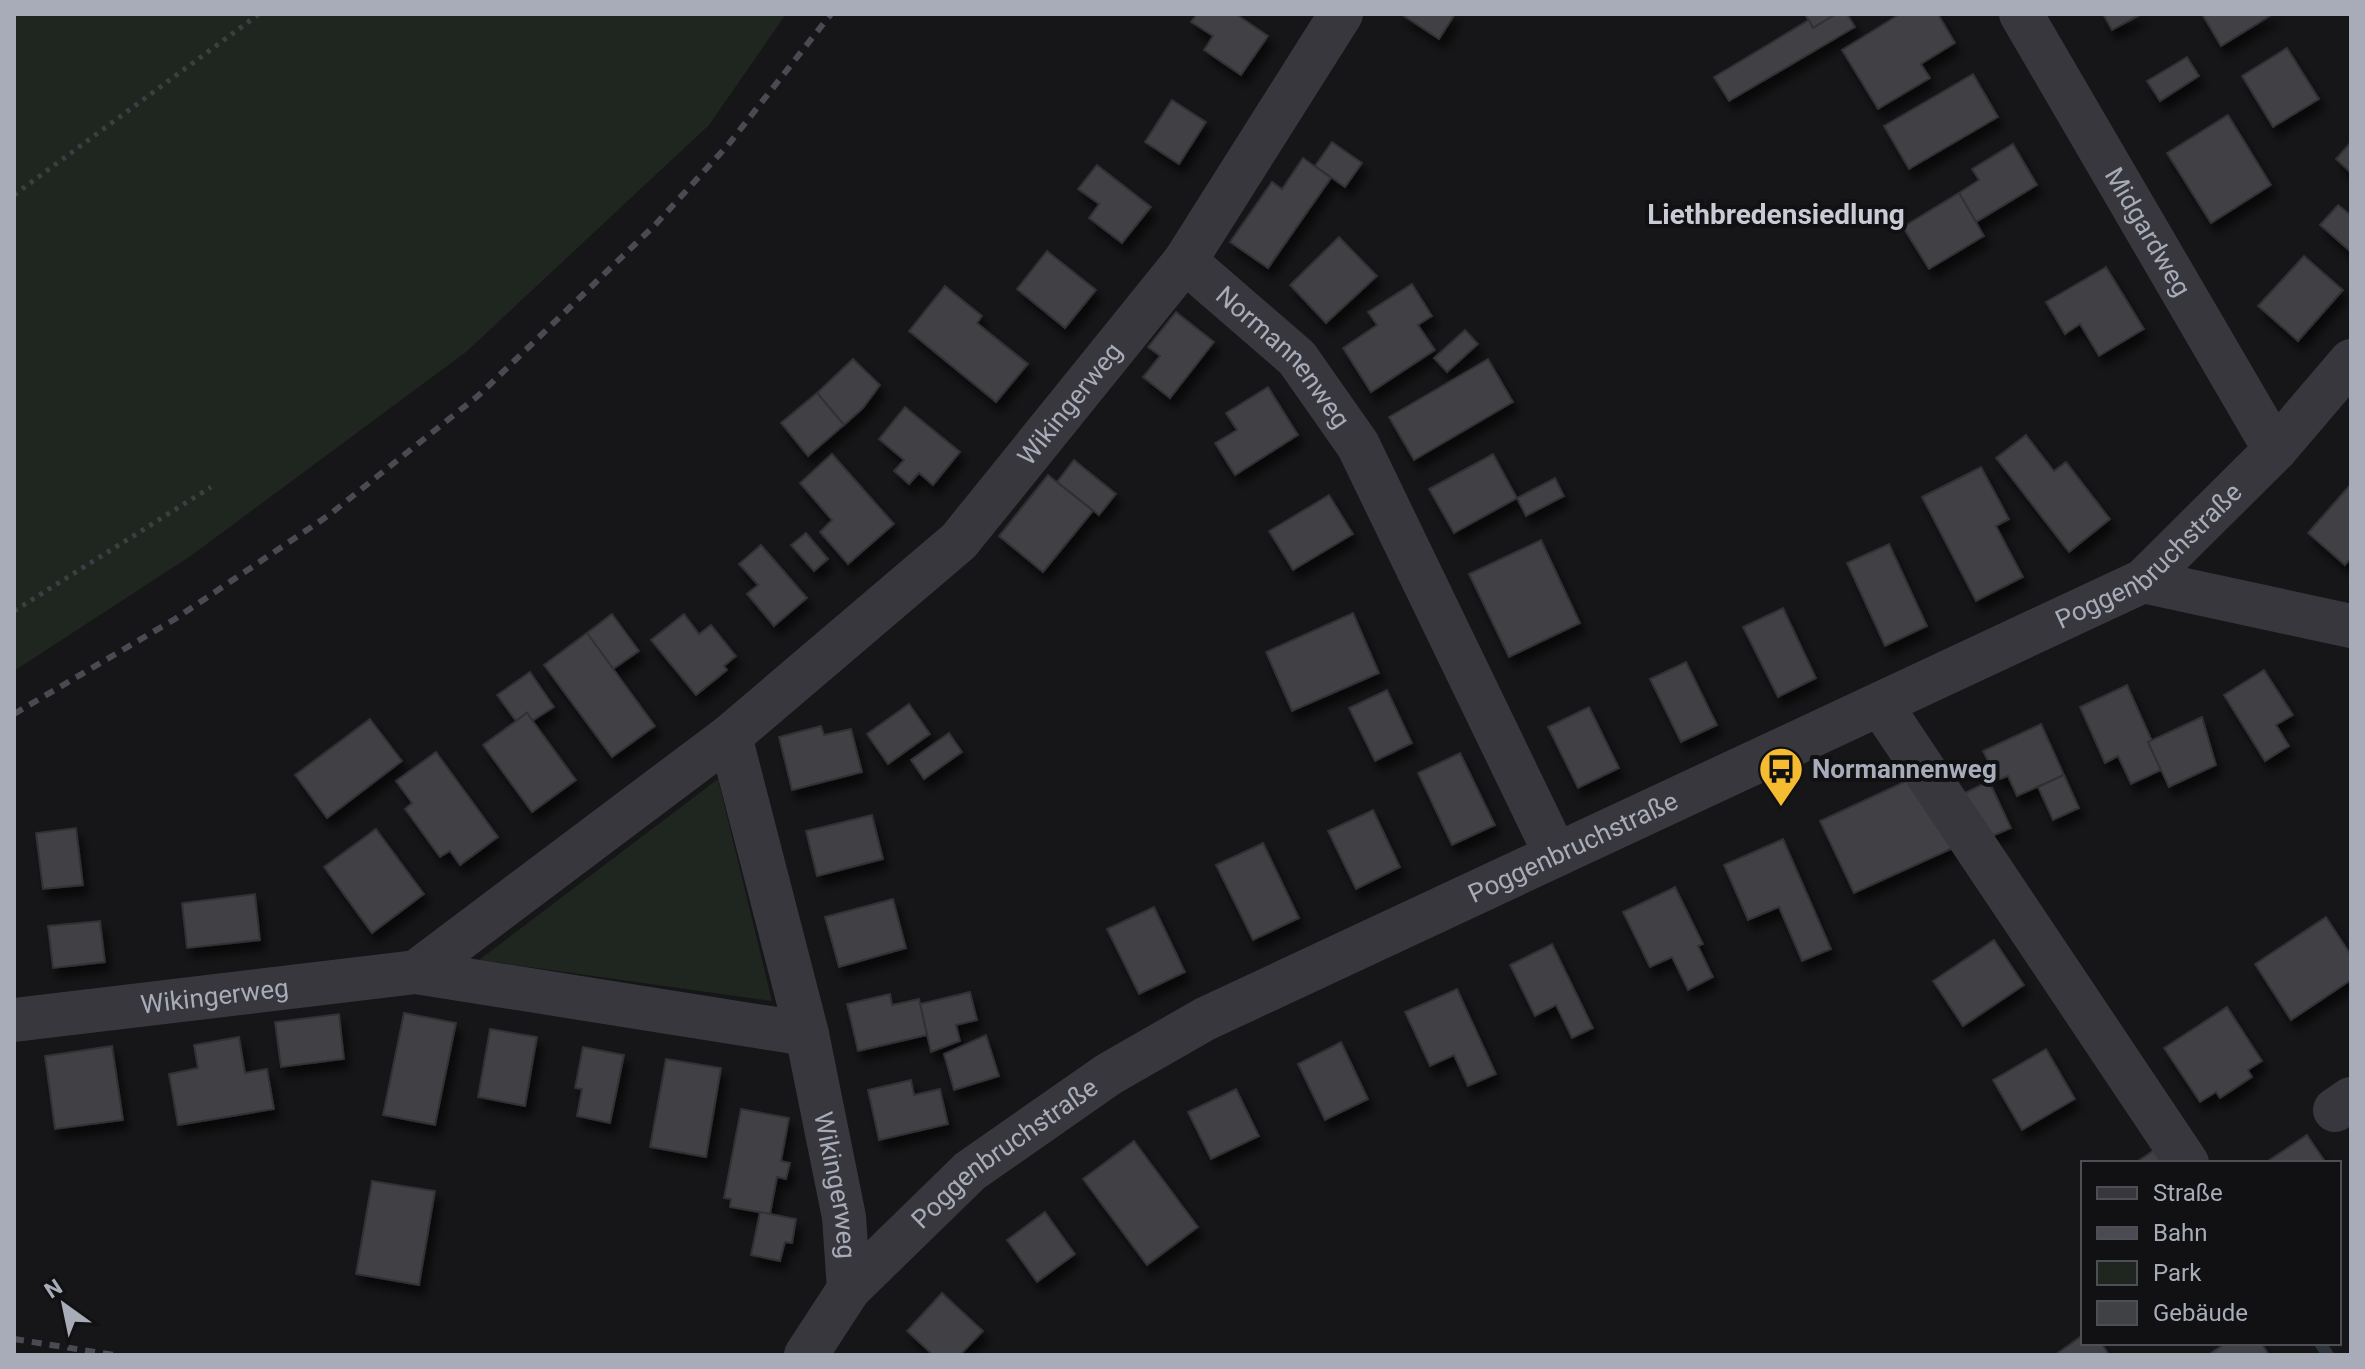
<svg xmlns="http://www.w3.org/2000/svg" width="2365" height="1369" font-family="Roboto,sans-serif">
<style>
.green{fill:#1e261f}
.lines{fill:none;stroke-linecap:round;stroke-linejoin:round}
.stream{stroke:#2c343c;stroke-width:12}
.building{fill:#404145;stroke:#303034;stroke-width:2;filter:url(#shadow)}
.path{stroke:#3d3e44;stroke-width:5;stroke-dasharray:4 6;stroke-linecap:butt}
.minor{stroke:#37373d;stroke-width:44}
.rail{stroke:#4a4b52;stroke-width:6;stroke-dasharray:10 8;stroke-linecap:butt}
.labels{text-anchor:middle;stroke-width:8;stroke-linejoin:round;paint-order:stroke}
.street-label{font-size:26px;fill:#a7acb8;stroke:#111113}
.poi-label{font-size:26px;font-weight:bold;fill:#a7acb8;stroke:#111113;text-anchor:start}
.neighbourhood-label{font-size:28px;font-weight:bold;fill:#c9cbd4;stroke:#111113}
</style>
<defs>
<filter id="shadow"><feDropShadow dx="5" dy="9" stdDeviation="4" flood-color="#0009"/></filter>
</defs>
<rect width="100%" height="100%" fill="#161618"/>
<g class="green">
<path d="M14 14H786L709 125 466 352 192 555 14 671Z"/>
<path d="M718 779 772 1001 479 960Z"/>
</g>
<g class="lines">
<path class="stream" d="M2320 1343 2328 1355"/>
</g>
<g class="building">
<path d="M1197 14H1236L1268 36 1241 75 1204 50 1213 36 1191 22Z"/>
<path d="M1401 14H1455L1439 39Z"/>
<path d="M1805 14H1836L1813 28Z"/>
<path d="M1836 14H1847L1855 27 1729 101 1714 77 1809 20 1813 28Z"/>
<path d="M1900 14H1938L1955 43 1921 64 1930 78 1878 109 1842 50Z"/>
<path d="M2103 14H2142L2112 30Z"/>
<path d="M2202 14H2273L2221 46Z"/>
<path d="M2287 48 2319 99 2273 127 2242 76Z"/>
<path d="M2187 57 2199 76 2160 101 2147 81Z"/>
<path d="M1973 74 1998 117 1909 169 1884 126Z"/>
<path d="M1172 100 1206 122 1179 164 1145 142Z"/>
<path d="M2228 115 2271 185 2211 223 2167 153Z"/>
<path d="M1332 142 1362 163 1345 187 1315 166Z"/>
<path d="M2351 142V173L2336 159Z"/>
<path d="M2013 144 2037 185 1976 222 1959 193 1979 180 1972 169Z"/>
<path d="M1303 158 1331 178 1268 268 1230 242 1272 182 1282 189Z"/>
<path d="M1097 165 1151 207 1122 243 1089 218 1099 204 1078 189Z"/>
<path d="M1959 193 1984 236 1929 269 1903 227Z"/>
<path d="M2338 205 2351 215V252L2320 225Z"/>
<path d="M1339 237 1377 276 1326 323 1290 285Z"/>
<path d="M1047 251 1096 290 1065 328 1017 289Z"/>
<path d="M2304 256 2343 290 2298 341 2258 306Z"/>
<path d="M2106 267 2144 329 2099 356 2080 324 2065 334 2046 302Z"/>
<path d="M1412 284 1432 316 1418 325 1435 350 1371 392 1343 348 1377 325 1368 312Z"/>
<path d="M945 286 982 316 977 323 1028 364 996 402 909 331Z"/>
<path d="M1176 312 1214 342 1170 398 1143 377 1160 356 1148 347Z"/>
<path d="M1465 330 1478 344 1447 372 1434 358Z"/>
<path d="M853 359 880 385 863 408 844 425 817 393Z"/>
<path d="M1488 359 1513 402 1414 460 1389 417Z"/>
<path d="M1268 387 1298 435 1235 475 1215 443 1237 430 1226 413Z"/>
<path d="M817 393 844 425 808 456 781 423Z"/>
<path d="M905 407 960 452 933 485 919 473 909 484 894 471 904 460 879 439Z"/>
<path d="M2026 435 2054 471 2066 462 2110 519 2069 552 1996 458Z"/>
<path d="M832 454 894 524 848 564 820 532 832 520 800 483Z"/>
<path d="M1493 454 1517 498 1454 533 1429 489Z"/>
<path d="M1074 460 1116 494 1099 515 1057 482Z"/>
<path d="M1981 467 2009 519 1996 526 2023 577 1976 601 1922 497Z"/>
<path d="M1048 475 1093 511 1043 572 999 536Z"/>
<path d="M1555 478 1564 496 1526 516 1517 498Z"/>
<path d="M2351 484V558L2345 565 2308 533Z"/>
<path d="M1329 495 1353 534 1293 570 1269 531Z"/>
<path d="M806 533 828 559 814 571 791 545Z"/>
<path d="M1541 540 1580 623 1509 657 1469 574Z"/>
<path d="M1889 544 1927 626 1885 646 1847 563Z"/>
<path d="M761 545 807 598 774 626 747 594 758 585 739 564Z"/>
<path d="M1783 608 1816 678 1778 697 1743 627Z"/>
<path d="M1353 613 1379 673 1292 711 1266 652Z"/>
<path d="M612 614 639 651 613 669 587 633Z"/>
<path d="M684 614 699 634 711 625 736 656 724 666 727 670 696 695 651 640Z"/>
<path d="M587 633 655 726 612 757 544 665Z"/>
<path d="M1686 662 1717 725 1681 742 1650 679Z"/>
<path d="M2264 670 2293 715 2276 725 2289 746 2265 761 2224 695Z"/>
<path d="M530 672 554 707 532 721 527 713 516 721 497 695Z"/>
<path d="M2127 685 2152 741 2148 742 2161 770 2131 784 2118 756 2105 763 2080 707Z"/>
<path d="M1387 690 1412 743 1375 761 1349 708Z"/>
<path d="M909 704 930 734 888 764 867 734Z"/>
<path d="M1589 707 1619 768 1578 788 1548 727Z"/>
<path d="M527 713 576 780 532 812 483 745Z"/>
<path d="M2202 717 2216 765 2169 787 2148 742Z"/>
<path d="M370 719 402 761 327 818 295 775Z"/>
<path d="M2041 724 2064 775 2017 796 2008 776 1997 780 1983 751Z"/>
<path d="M821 726 824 735 851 729 862 772 792 790 779 737Z"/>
<path d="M949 733 962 752 924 779 911 760Z"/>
<path d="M436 752 498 837 460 865 450 851 440 857 405 809 412 803 396 781Z"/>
<path d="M1460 753 1495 825 1452 845 1418 773Z"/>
<path d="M1919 775 1953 848 1854 893 1820 821Z"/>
<path d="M2064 775 2079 808 2053 820 2038 787Z"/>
<path d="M1989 781 2011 828 1985 839 1959 796Z"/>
<path d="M1373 810 1400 867 1356 889 1328 831Z"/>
<path d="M872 815 883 859 817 876 806 831Z"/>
<path d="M76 828 83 885 43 889 36 833Z"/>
<path d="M376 829 424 894 372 933 324 867Z"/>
<path d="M1783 839 1831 949 1802 961 1779 907 1748 920 1724 865Z"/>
<path d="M1263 843 1299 918 1253 940 1216 865Z"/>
<path d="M1675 887 1703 944 1698 946 1713 977 1688 990 1672 957 1650 967 1623 912Z"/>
<path d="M255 894 260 940 187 948 182 903Z"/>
<path d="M893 899 906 948 839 967 825 917Z"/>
<path d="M1154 907 1185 972 1139 994 1107 929Z"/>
<path d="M2326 917 2351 955V980L2291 1020 2255 964Z"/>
<path d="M100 921 105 962 53 968 48 926Z"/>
<path d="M1994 940 2024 985 1963 1026 1933 981Z"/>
<path d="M1552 944 1593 1028 1572 1038 1556 1005 1535 1016 1510 965Z"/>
<path d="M1457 989 1496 1074 1468 1086 1454 1055 1430 1066 1405 1012Z"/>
<path d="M970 992 977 1020 956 1025 960 1041 931 1052 920 1004Z"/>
<path d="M890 994 892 1005 919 999 927 1035 858 1051 847 1004Z"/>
<path d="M2227 1007 2262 1061 2248 1070 2252 1077 2220 1098 2216 1092 2200 1102 2164 1048Z"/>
<path d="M404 1013 456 1023 435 1125 383 1115Z"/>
<path d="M339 1014 344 1059 281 1067 275 1022Z"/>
<path d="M490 1029 537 1037 525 1106 478 1097Z"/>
<path d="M986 1035 999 1076 954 1090 944 1054Z"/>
<path d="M239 1037 245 1073 267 1069 274 1109 178 1125 169 1074 198 1068 194 1045Z"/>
<path d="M1341 1042 1368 1099 1325 1120 1298 1064Z"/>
<path d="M112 1046 123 1120 55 1129 45 1056Z"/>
<path d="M583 1047 624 1055 610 1123 577 1116 582 1089 575 1088Z"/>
<path d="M2046 1049 2075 1099 2022 1130 1993 1080Z"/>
<path d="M666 1059 721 1068 706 1157 650 1147Z"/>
<path d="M911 1080 914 1095 940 1089 948 1124 879 1140 868 1090Z"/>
<path d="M1236 1089 1259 1136 1211 1159 1188 1112Z"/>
<path d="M741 1109 789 1118 781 1161 790 1163 786 1179 777 1177 770 1214 730 1207 731 1199 724 1198Z"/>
<path d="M2307 1135 2326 1163H2265Z"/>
<path d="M1134 1141 1198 1227 1147 1265 1083 1179Z"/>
<path d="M2162 1145 2174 1163H2135Z"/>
<path d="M372 1181 435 1191 419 1285 356 1274Z"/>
<path d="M760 1212 796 1219 792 1243 785 1242 780 1261 751 1255Z"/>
<path d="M1045 1212 1075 1254 1037 1282 1007 1240Z"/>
<path d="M942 1293 983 1331 960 1355H933L907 1331Z"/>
<path d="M2083 1335V1343H2101L2109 1355H2055Z"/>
<path d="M2226 1343H2261L2269 1355H2208Z"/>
</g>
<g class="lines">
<g class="path">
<path d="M14 195 259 14"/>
<path d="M14 611 211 487"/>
</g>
<g class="minor">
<path id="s1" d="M2021 14 2275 450"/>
<path id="s2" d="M1185 261 1297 358 1358 445 1556 855"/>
<path d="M2143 581 2351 626"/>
<path d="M1880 704 2187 1163"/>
<path id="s3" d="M730 736 807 1034 844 1217 849 1289"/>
<path id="s4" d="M416 972 730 736 959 541 1185 261 1341 14"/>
<path id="s5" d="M14 1020 416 972 807 1034"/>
<path d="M2335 1110 2351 1099"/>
<path id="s6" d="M806 1355 849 1289 970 1171 1109 1074 1205 1019 2143 581 2275 450 2351 361"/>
</g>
<g class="rail">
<path d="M14 714 175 619 329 515 479 395 655 225 728 145 831 14"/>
<path d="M14 1339 114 1355"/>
</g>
</g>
<defs>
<g id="bus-pin" transform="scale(2.3)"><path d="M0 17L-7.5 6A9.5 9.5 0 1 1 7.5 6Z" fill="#f5bb31" stroke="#111113"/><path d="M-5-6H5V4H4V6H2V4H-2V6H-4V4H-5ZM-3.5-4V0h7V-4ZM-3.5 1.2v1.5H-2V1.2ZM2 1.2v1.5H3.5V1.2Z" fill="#111"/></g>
</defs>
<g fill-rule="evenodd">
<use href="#bus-pin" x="1781" y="769"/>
</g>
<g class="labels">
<g class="street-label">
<text dy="9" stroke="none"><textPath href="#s1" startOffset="252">Midgardweg</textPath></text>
<text dy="9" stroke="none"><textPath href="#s2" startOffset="138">Normannenweg</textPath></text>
<text dy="9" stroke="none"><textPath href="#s4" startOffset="870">Wikingerweg</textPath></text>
<text dy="9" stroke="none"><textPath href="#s6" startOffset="1582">Poggenbruchstraße</textPath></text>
<text dy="9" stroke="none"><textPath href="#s6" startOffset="934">Poggenbruchstraße</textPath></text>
<text dy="9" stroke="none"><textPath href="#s5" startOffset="202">Wikingerweg</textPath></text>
<text dy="9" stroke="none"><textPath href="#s6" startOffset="286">Poggenbruchstraße</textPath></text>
<text dy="9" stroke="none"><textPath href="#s3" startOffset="462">Wikingerweg</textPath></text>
</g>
<g class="poi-label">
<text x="1812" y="778">Normannenweg</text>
</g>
<g class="neighbourhood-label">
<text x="1776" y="224">Liethbredensiedlung</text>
</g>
</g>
<rect width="2365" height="1369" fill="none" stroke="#a7acb8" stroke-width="32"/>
<rect x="2081" y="1161" width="260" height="184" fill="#111113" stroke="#4d4f55" stroke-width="2"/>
<rect x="2097" y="1187" width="40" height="12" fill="#37373d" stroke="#4d4f55" stroke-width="2"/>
<text x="2153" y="1201" font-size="24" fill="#a7acb8">Straße</text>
<rect x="2097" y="1227" width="40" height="12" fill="#4a4b52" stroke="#4d4f55" stroke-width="2"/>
<text x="2153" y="1241" font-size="24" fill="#a7acb8">Bahn</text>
<rect x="2097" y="1261" width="40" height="24" fill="#1e261f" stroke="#4d4f55" stroke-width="2"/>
<text x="2153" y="1281" font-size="24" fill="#a7acb8">Park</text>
<rect x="2097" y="1301" width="40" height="24" fill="#404145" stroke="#4d4f55" stroke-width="2"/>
<text x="2153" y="1321" font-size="24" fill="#a7acb8">Gebäude</text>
<g transform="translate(64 1305) rotate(327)" stroke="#111113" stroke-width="6" paint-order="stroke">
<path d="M0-6L14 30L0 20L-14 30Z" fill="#a7acb8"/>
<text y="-12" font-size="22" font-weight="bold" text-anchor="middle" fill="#a7acb8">N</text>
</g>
</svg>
